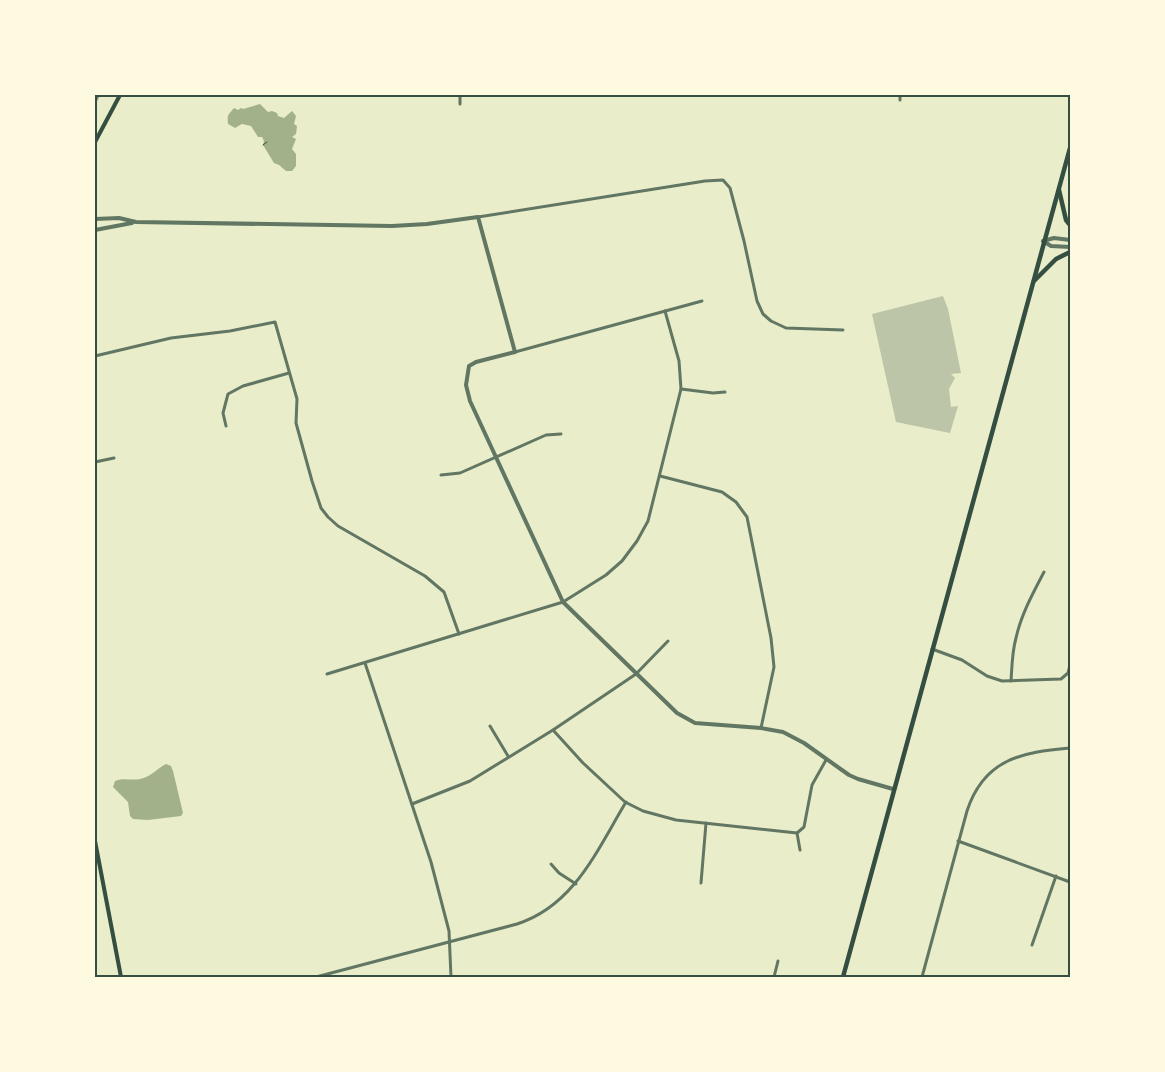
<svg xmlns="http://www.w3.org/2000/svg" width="1165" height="1072" font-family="Figtree,sans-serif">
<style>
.water{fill:#a3b18a}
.building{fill:#bcc5a7}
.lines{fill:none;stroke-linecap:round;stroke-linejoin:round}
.path{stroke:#344e41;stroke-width:1}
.minor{stroke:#617663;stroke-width:3}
.tertiary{stroke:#617663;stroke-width:4}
.secondary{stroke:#344e41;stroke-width:4}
.primary{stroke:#344e41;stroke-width:4.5}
.rail{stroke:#7c8e77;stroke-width:2}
.neatline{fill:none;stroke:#344e41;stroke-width:2}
</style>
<rect width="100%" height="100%" fill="#e9edc9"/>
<g class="water">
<path d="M260 104 268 112 272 111 277 113 278 116 284 118 292 111 296 116 294 124 297 126 296 134 292 137 296 139 292 149 296 154V166L292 171H286L279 165 274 163 263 145 264 141 262 137H258L251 126 242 124 235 128 228 124C227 115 228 115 234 108L238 110 241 108 243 109Z"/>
<path d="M166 764 171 766 173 771 183 813 181 816 148 820 133 819 130 816 128 802 113 787 115 781C123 777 131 781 140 779 151 777 156 769 166 764Z"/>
</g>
<path class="building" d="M943 296 948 309 961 373 951 374 955 378 949 389 951 407 958 406 950 433 896 422 872 314Z"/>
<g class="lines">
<path class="path" d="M263 145 267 142"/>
<g class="minor">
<path d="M460 95V104"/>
<path d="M900 100V95"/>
<path d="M478 217 705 181 723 180 730 188 744 241 757 301 763 314 771 321 786 328 843 330"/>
<path d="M515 352 702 301"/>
<path d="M95 356 171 338 230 331 275 322 297 399 296 423 312 481 321 508 328 517 338 526 425 576 444 592 459 634"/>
<path d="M681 389 713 393 725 392"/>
<path d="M226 426 223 413 228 394 243 386 289 373"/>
<path d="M95 462 114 458"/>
<path d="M441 475 460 473 537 439 546 435 561 434"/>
<path d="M660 476 722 492 736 502 747 517 771 638 774 667 761 728"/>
<path d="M932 649 962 660 987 676 1002 681 1061 679 1068 673 1070 665"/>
<path d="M365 663 431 862 449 931 451 977"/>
<path d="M327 674 563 602 606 575 622 561 637 541 648 521 681 389 679 361 665 311"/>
<path d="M1011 681C1012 666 1012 652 1016 638 1021 615 1033 593 1044 572"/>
<path d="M490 726 508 756"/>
<path d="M553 730 583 763 625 802 643 811 676 820 797 833"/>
<path d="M412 804 470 781 553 730 636 674 668 641"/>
<path d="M958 841 1070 882"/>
<path d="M800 850 797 833 804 827 812 785 826 760"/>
<path d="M551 864 559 873 576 884"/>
<path d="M701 883 706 823"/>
<path d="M1032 945 1056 876"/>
<path d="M316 977 517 924C574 906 597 850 626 802"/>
<path d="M774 977 778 961"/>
<path d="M922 977 967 811C984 759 1022 752 1070 748"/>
</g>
<g class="tertiary">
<path d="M95 219 119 218 136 222 392 226 427 224 478 217 515 352 476 362 469 366 466 385 470 401 563 602 677 713 695 723 761 728 783 732 804 743 849 775 858 779 893 789"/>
<path d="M95 230 132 223"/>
<path d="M1043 241 1051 246 1070 247"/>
<path d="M1043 241 1054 238 1070 240"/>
</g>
<g class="secondary">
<path d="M95 142 120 95"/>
<path d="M95 841 121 977"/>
</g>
<g class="primary">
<path d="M1059 190 1066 220 1070 225"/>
<path d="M1034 281 1056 259 1070 252"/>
<path d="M843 977 1070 148"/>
</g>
<path class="rail" d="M95 103 99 95"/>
</g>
<rect width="1165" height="1072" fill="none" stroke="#fefae0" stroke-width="192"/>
<rect x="96" y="96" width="973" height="880" class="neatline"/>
</svg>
